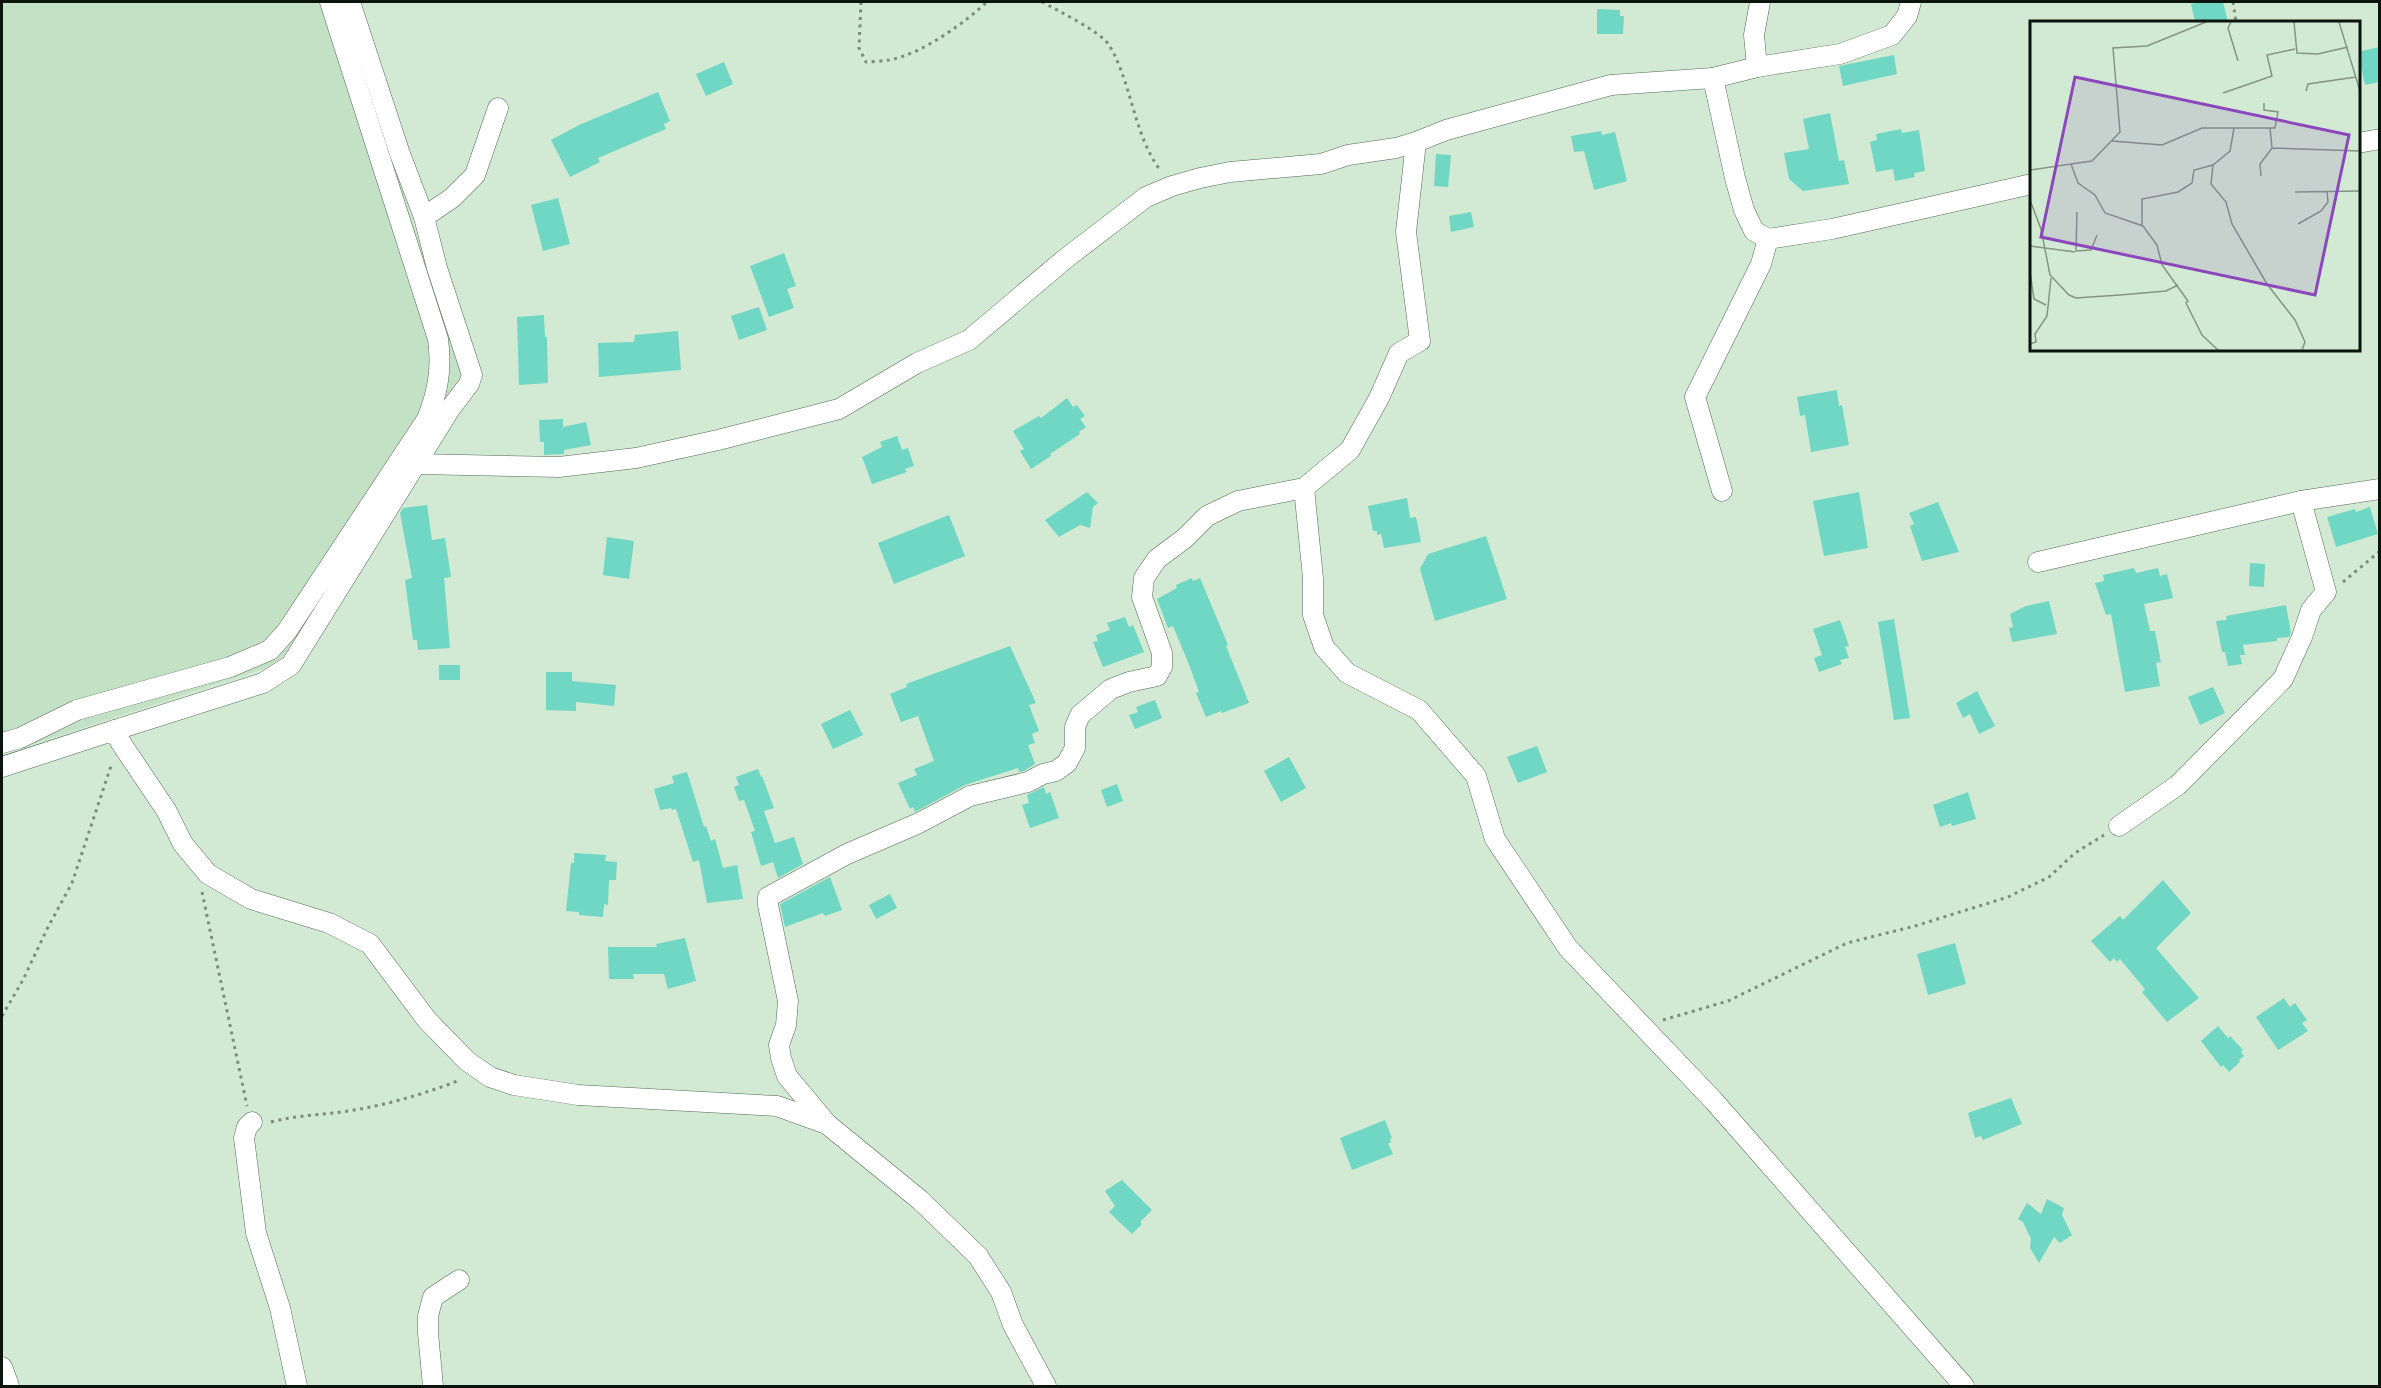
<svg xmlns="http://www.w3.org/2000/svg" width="2381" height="1388" font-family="'PT Sans',sans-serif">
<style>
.built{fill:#c3e1c5}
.building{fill:#6fd7c3}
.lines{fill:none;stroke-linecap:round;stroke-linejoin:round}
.minor-casing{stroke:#546956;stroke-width:21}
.path{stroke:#7b8d7c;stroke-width:3;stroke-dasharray:3 4.5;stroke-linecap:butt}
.minor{stroke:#fff;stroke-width:20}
.inset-road{fill:none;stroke:#839584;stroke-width:1.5}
.view{fill:#8b47bb;fill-opacity:0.15;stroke:#8b47bb;stroke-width:3}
.inset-edge{fill:none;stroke:#0c150d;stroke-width:3}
</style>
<rect width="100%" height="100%" fill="#d2ead3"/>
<path class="built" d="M2 2H342L462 376 381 510 278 664 2 754Z"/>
<g class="building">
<path d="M2199 2H2223L2228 22H2195L2191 4Z"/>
<path d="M1597 9 1620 10V16H1624L1623 34H1597Z"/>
<path d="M2379 47V82L2365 85 2358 52Z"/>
<path d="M1894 55 1897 74 1843 86 1839 66Z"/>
<path d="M724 62 733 84 706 96 696 74Z"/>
<path d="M658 92 670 121 664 124 666 129 598 158 600 162 570 177 551 140 579 125Z"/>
<path d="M1830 113 1839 161 1844 160 1849 184 1803 191 1789 179 1784 153 1809 149 1803 119Z"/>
<path d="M1901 129 1902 133 1919 130 1925 171 1914 173 1915 177 1895 181 1893 169 1876 172 1870 142 1877 140 1876 134Z"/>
<path d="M1601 131 1602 135 1615 132 1627 181 1594 190 1584 151 1574 152 1571 136Z"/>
<path d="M1436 154 1451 155 1448 187 1434 186Z"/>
<path d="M558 198 570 244 543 251 531 205Z"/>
<path d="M1471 212 1474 227 1451 232 1449 216Z"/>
<path d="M784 253 796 286 787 289 794 308 769 317 750 266Z"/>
<path d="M759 307 767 330 739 340 731 316Z"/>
<path d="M544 315 545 337H547L548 383 519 385 517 317Z"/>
<path d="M678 331 681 370 599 377 598 343 634 342 635 335Z"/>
<path d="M1837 390 1839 406 1842 405 1849 445 1811 452 1805 415 1800 416 1797 397Z"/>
<path d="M1067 398 1073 407 1077 405 1085 416 1080 419 1086 427 1079 432 1080 434 1050 454 1051 456 1031 469 1020 451 1024 449 1013 431 1039 416 1041 418Z"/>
<path d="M563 419V427L586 422 591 445 564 450V454L544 455V442H540L539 420Z"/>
<path d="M897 436 902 450 908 448 914 466 905 469 907 472 872 484 862 457 882 447 880 442Z"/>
<path d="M1087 492 1098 503 1093 507 1090 528 1080 525 1059 537 1045 520Z"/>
<path d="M1859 492 1868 548 1824 556 1813 501Z"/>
<path d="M1407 498 1410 518 1416 517 1421 542 1384 548 1381 534 1377 535V531H1373L1368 506Z"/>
<path d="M1938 502 1959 552 1922 561 1910 526 1914 524 1909 513Z"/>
<path d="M427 505 432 540 445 538 451 577 444 578 450 648 418 650 417 640H413L405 580 412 578 400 513 403 508Z"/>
<path d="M2370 507 2378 534 2336 547 2327 517 2355 509 2356 512Z"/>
<path d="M949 515 965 556 894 584 878 543Z"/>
<path d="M1486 536 1507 599 1435 621 1420 569 1428 554Z"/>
<path d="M607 537 634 541 629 579 603 575Z"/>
<path d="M2250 563 2265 564 2264 587 2249 586Z"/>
<path d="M2134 568 2136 573 2158 568 2160 576 2167 574 2173 598 2144 604 2150 631H2155L2161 662 2156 663 2160 686 2125 692 2111 614 2106 615 2095 583 2104 581 2103 575Z"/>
<path d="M1192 578 1193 581 1200 578 1228 645 1226 646 1249 703 1222 713 1221 711 1206 717 1196 693 1199 692 1188 662 1173 626 1168 628 1157 599 1177 588 1176 585Z"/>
<path d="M2049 601 2057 634 2012 642 2009 628 2013 627 2010 614 2026 606Z"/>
<path d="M2286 605 2291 633 2289 637 2277 638V641L2243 645 2245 655H2240L2242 664 2228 666 2225 652H2222L2216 621 2227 620 2226 616Z"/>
<path d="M1125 617 1129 627 1133 625 1144 652 1103 667 1093 642 1098 641 1096 635 1110 630 1107 623Z"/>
<path d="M1894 619 1910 718 1894 720 1878 622Z"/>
<path d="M1840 620 1849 646 1845 647 1849 658 1840 660 1842 664 1819 672 1814 658 1822 655 1813 629Z"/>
<path d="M1010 646 1036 703 1029 705 1039 731 1032 734 1035 743 1028 745 1035 764 1024 771 1019 772 1018 768 965 785 915 812 913 807 910 809 898 783 917 775 914 769 934 761 918 716 901 722 890 694 907 687 906 684Z"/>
<rect x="439" y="665" width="21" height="15"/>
<path d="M546 672H572V681L616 685 614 706 576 702V711L546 710Z"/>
<path d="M2213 687 2225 713 2200 725 2188 697Z"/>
<path d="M1977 691 1995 726 1979 734 1970 714 1963 718 1956 703Z"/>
<path d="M1155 700 1162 718 1135 729 1129 715 1138 712 1136 707Z"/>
<path d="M850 710 863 735 833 749 821 724Z"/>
<path d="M1537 746 1547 772 1518 783 1507 757Z"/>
<path d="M1289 757 1306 788 1281 802 1264 771Z"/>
<path d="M758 769 761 777 762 776 774 808 764 811 775 843 794 837 803 864 778 878 773 862 761 866 751 832 755 831 744 800 739 801 734 787 739 785 736 777Z"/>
<path d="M687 772 704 827 706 826 711 841 715 839 723 868 737 865 743 899 707 903 699 860 693 862 676 809 672 810 671 808 660 810 654 789 674 783 672 776Z"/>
<path d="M1117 784 1123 801 1107 807 1101 790Z"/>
<path d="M1044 787 1046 794 1050 792 1059 818 1030 828 1022 805 1029 803 1027 795Z"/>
<path d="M1968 792 1976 819 1952 826 1951 823 1940 827 1933 805Z"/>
<path d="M574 853 606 855 605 861 617 862 616 880H609L608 905 604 904 603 917 579 915V912L566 911 571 863H574Z"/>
<path d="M830 877 842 910 825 916 823 913 785 927 780 904Z"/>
<path d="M2163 880 2191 913 2156 948 2199 998 2167 1022 2142 992 2145 989 2120 959 2117 962 2114 958 2110 962 2091 941 2120 916 2123 920Z"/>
<path d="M890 894 897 908 876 919 869 905Z"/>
<path d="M685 938 696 981 668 989 664 974H633L634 979H609L608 947H657L656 944Z"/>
<path d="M1955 943 1966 984 1928 995 1917 954Z"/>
<path d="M2284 998 2290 1007 2295 1003 2307 1020 2302 1023 2308 1031 2278 1050 2256 1017Z"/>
<path d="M2218 1026 2228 1038 2230 1036 2243 1050 2241 1052 2244 1056 2239 1060 2240 1062 2229 1072 2223 1065 2221 1067 2201 1041Z"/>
<path d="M2011 1098 2022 1124 1983 1140 1981 1136 1975 1138 1968 1113Z"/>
<path d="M1385 1120 1392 1138H1390L1391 1143H1388L1393 1154 1352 1170 1340 1138Z"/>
<path d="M1122 1180 1152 1210 1140 1222 1142 1224 1132 1234 1109 1212 1115 1206 1105 1191Z"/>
<path d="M2047 1199 2064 1208 2062 1215 2072 1235 2060 1243 2054 1237 2039 1263 2030 1248 2031 1239 2023 1222 2018 1219 2027 1203 2041 1214Z"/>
</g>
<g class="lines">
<g class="minor-casing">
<g id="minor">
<path d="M1760 2 1754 35 1757 67 1713 78 1735 178 1744 210 1754 231 1768 239"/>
<path d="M1757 67 1840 54 1892 35 1907 16 1911 2"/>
<path d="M2358 143 2380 139"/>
<path d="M424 217 452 198 475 175 498 108"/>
<path d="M417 464 559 467 636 458 718 440 839 409 917 363 969 340 1065 259 1146 197 1172 186 1200 178 1230 172 1321 164 1348 155 1396 148 1416 142"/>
<path d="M1304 488 1313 578V615L1324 647 1347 673 1419 710 1476 776 1495 839 1568 948 1713 1100 1964 1386"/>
<path d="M1722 491 1695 397 1761 264 1768 239 1832 229 2032 184"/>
<path d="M2038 562 2301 501 2380 489"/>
<path d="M115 730 263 683 291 665 450 409 469 384 472 375 437 268 424 217 400 154 350 2"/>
<path d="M2 743 20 738 77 710 230 667 270 650 287 631 427 419C438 392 442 368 438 339L330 2"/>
<path d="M2 767 115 730 121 743 166 810 183 844 208 874 251 899 329 923 370 944 427 1020 467 1061 490 1077 514 1085 578 1095 777 1106 827 1124 920 1200 978 1256 1001 1292 1013 1325 1046 1386"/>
<path d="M2119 826 2178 785 2283 679 2302 637 2311 610 2326 592 2301 501"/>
<path d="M252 1122 247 1127 244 1138 256 1233 280 1308 297 1386"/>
<path d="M827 1124 787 1076 781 1058 779 1045 786 1025 788 1001 768 905V897L847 854 919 823 970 796 1028 782 1043 774 1056 771 1067 763 1075 748V727L1080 715 1111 689 1129 682 1157 676 1162 667V653L1142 597 1144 578 1157 559 1185 538 1207 516 1238 501 1304 488 1350 450 1379 398 1399 353 1420 341 1406 232 1416 142 1446 130 1611 85 1713 78"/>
<path d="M2 1367 9 1386"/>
<path d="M433 1386 428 1333V1316L433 1297 459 1280"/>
</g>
</g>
<g class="path">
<path d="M861 2 859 48 866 62C873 62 882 61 889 60 922 54 963 24 987 2"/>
<path d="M1042 2C1057 10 1101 32 1109 45 1132 83 1133 133 1160 170"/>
<path d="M2233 2 2236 22"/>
<path d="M2343 582 2380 551"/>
<path d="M202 892 247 1106"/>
<path d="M2 1016 23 980 47 929 72 883 112 763"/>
<path d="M1663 1020 1728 1001 1847 943 1915 926 2008 897 2049 877 2075 853 2104 835"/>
<path d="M271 1122C297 1115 322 1115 348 1111 387 1105 424 1094 460 1080"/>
</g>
<use href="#minor" class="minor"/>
</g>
<g transform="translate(2030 21)">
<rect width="330" height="330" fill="#d2ead3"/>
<path class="inset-road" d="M201 1 198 7 208 40M264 1 267 32 288 33 318 26M309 1 330 70M276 70 278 63 326 56M193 72 242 55 237 34 265 28M234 82V89L248 91 245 107H240L242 127M82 120 132 124 172 107H204M41 143 62 140 90 111 83 27 117 25 176 1M183 144 181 163 196 181 202 203 237 263 265 299 275 321 272 329M0 149 41 143 48 162 65 174 75 192 113 205 127 224 132 244 158 280 156 282 172 314 188 329M231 155 230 143 242 127 330 130M265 171 330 170M0 179 11 208 20 254 39 274 46 277 90 274 136 270 148 264M47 191 46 230 61 229 67 214M268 203 291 190 298 181 297 170M112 204V178L148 171 162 162 164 149 183 144 200 130 204 107H240M0 225 45 231M0 251 4 278 16 284M0 323 6 321 5 313 17 295 21 257"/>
<path class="view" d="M45 56 319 114 285 274 11 216Z"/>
<rect width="330" height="330" class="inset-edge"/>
</g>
<rect width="2381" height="1388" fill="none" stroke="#0c150d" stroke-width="6"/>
</svg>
